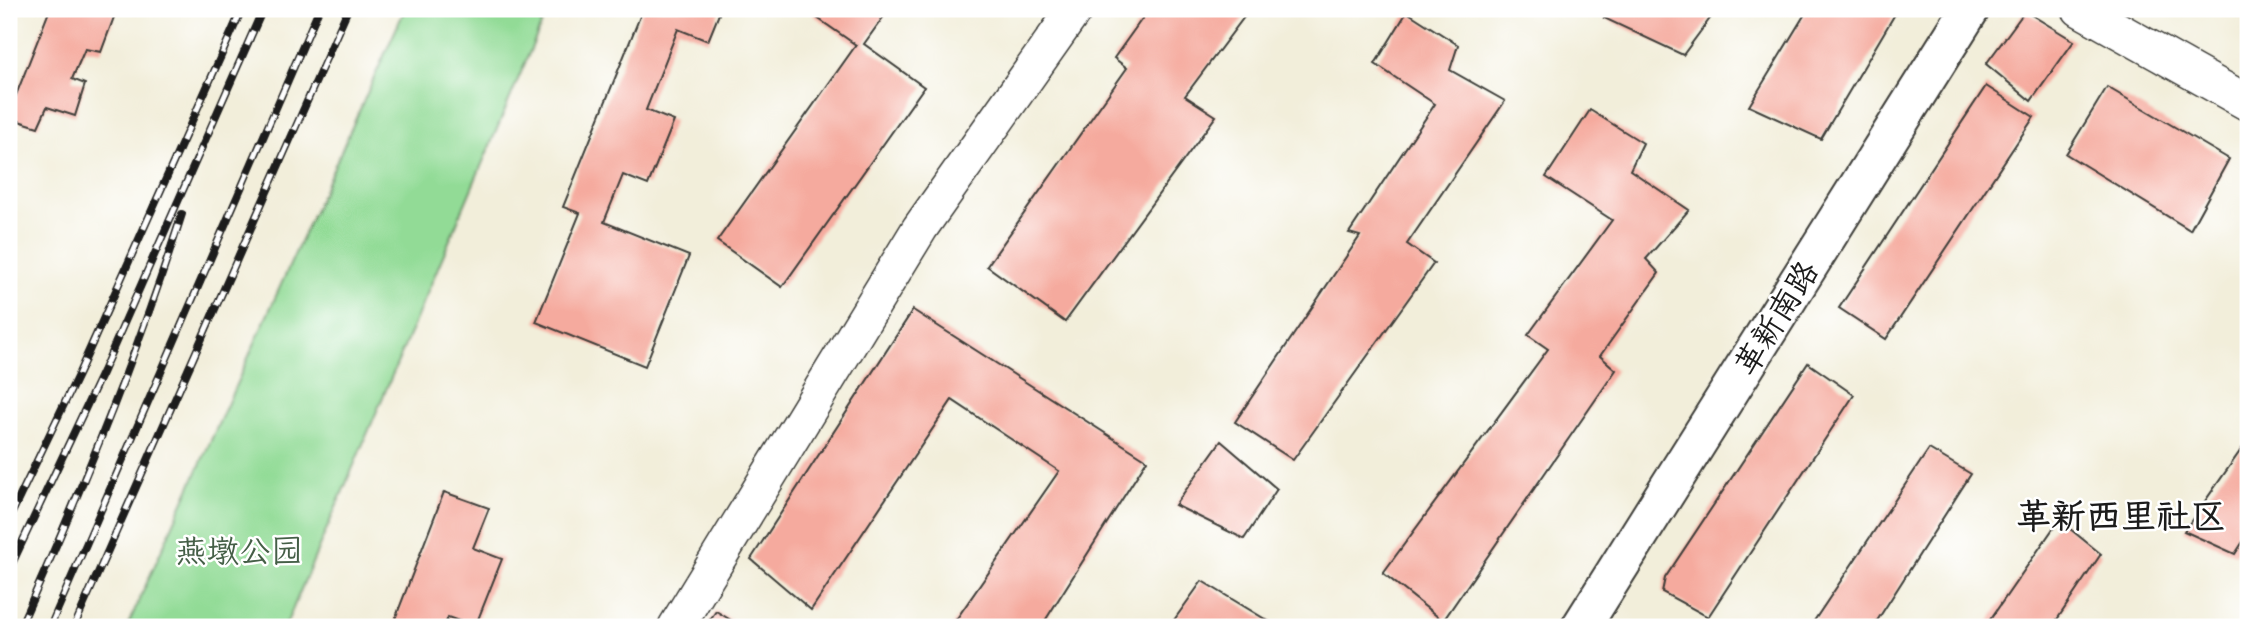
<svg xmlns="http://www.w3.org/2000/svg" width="2257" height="636" font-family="'Indie Flower','LXGW WenKai TC',sans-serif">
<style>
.green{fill:#92db96;stroke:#577c59;stroke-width:2}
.building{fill:#f5aa9e}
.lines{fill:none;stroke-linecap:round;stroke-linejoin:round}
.minor-casing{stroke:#3c3c38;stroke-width:38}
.tertiary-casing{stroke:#3c3c38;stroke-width:42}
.minor{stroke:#fff;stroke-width:35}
.tertiary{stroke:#fff;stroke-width:38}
.rail-casing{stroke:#1c1c1c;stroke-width:8}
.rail{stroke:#fff;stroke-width:5;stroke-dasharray:16;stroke-linecap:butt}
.labels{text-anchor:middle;stroke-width:5;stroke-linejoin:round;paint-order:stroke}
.street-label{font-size:32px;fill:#1c1c1c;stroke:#fff}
.park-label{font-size:32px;fill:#455f47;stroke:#fff}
.quarter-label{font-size:35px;font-weight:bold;fill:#1c1c1c;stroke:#fff}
</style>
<rect width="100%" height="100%" fill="#fff"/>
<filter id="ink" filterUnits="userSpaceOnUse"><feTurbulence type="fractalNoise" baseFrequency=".0143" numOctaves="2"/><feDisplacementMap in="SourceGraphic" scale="14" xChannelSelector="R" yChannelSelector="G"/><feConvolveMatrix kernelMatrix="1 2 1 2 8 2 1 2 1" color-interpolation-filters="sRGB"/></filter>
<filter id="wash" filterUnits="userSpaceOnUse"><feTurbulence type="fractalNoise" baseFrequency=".00686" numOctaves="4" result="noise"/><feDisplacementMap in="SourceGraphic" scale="28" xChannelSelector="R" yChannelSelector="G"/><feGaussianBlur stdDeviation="1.57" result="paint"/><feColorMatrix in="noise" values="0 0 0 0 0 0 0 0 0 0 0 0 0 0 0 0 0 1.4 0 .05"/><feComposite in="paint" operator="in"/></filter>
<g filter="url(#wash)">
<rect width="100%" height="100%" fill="#f2eeda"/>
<path class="green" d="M405 9H548L285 627H127Z"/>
<g id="blocks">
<g class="building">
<path d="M50 9H117L101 52 85 49 72 79 85 84 75 116 47 107 38 127 9 118V113Z"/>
<path d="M643 9H721L708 41 678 29 646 110 674 121 648 185 623 175 604 222 689 256 645 366 536 322 580 213 563 207Z"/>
<path d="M818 9H889L864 44 924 87 782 287 717 241 856 45 813 15Z"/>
<path d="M1149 9H1250L1185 96 1216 116 1065 322 987 266 1127 68 1114 58Z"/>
<path d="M1611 9H1717L1683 55 1604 18Z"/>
<path d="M1808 9H1898L1821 139 1749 106Z"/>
<path d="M2025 11 2074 41 2031 101 1986 64Z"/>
<path d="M1407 12 1458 45 1450 70 1505 101 1407 244 1434 263 1293 460 1235 422 1360 236 1349 233 1435 104 1375 64Z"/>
<path d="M1986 86 2034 117 1886 339 1839 308Z"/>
<path d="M2107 87 2229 159 2190 230 2066 154Z"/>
<path d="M1590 110 1643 143 1630 170 1689 210 1646 259 1659 273 1600 356 1616 370 1443 621 1383 573 1548 349 1528 335 1612 220 1546 177Z"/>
<path d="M913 310 1147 460 1041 627H951L1059 471 952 400 811 610 751 559Z"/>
<path d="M1808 363 1854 395 1708 617 1662 592 1665 578Z"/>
<path d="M2248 440V534L2235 554 2184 531Z"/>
<path d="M1221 441 1277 489 1244 539 1175 505Z"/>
<path d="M1929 449 1971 474 1873 627H1810Z"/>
<path d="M444 492 489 508 473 548 502 559 475 627 448 617 444 627H392Z"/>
<path d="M2059 520 2101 554 2052 627H1985Z"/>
<path d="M1202 581 1278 627H1169Z"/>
<path d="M716 611 742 627H705Z"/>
</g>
</g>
</g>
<g filter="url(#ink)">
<use href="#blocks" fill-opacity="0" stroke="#3c3c38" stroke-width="2"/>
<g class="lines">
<g class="minor-casing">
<g id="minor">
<path d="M2080 9 2248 103"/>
<path d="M676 627 920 228 1075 9"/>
</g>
</g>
<g class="tertiary-casing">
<path id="tertiary" d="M1581 627 1970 9"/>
</g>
<use href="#minor" class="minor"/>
<use href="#tertiary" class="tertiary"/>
<g class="rail-casing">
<g id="rail">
<path d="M9 519 79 373 242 9"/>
<path d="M9 570 103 371 263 9"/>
<path d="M20 627C81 492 137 355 182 214"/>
<path d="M50 627 319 9"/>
<path d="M74 627 348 9"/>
</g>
</g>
<use href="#rail" class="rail"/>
</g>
</g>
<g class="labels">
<g class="street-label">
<text transform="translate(1776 318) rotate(-58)" y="11">革新南路</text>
</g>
<g class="park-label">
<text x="239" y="562">燕墩公园</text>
</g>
<g class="quarter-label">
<text x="2121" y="528">革新西里社区</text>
</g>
</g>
<rect width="2257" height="636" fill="none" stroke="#fff" stroke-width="35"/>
</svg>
